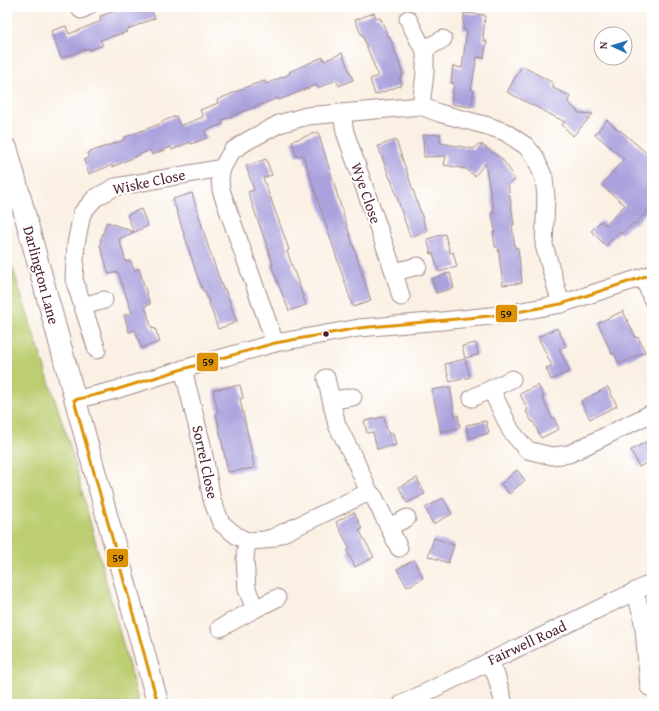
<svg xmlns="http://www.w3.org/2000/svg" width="659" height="711" font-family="'Gentium Book Plus',serif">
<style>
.green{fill:#bcce71;stroke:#83764e}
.building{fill:#aaa1dd}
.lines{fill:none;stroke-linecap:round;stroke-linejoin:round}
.minor-casing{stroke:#a28887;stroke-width:19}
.tertiary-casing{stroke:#a28887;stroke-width:23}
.minor{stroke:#fff;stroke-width:17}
.tertiary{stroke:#fff;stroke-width:21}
.bus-1-casing{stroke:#fff;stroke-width:6}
.bus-1{stroke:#dd9206;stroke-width:3}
.bus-dot{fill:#4a1f2b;stroke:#fff;stroke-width:1.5}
.labels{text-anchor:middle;stroke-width:4;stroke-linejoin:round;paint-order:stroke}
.street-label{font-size:15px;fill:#4a1f2b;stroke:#fff}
.line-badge{stroke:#fff;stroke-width:1.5}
.pale-badge-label{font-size:11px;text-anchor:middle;font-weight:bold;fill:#111}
</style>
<rect width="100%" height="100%" fill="#fff"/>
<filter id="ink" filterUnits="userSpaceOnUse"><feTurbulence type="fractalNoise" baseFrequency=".025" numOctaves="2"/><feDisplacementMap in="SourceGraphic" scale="8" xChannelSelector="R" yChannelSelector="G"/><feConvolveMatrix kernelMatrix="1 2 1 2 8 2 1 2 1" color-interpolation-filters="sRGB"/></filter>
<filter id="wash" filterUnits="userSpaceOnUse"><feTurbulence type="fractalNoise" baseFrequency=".012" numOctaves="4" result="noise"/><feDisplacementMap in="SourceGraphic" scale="16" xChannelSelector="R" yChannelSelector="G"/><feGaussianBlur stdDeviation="0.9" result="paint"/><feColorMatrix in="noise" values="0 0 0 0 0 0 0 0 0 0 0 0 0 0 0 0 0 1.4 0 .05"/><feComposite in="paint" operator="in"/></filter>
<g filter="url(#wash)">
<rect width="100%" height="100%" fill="#faf0e3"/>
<path class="green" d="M7 251 69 443 139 704H7Z"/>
<g id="blocks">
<g class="building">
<path d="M129 7H150L155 18 126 30 127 32 100 40 103 45 89 50V48L61 58 51 31 66 26 69 34 101 21 100 16Z"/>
<path d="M374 13 376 18 379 17 380 20 381 19 389 38 390 37 403 75H401L402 77 399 78 402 85 375 95 370 79 378 76 362 34H361L355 20Z"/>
<path d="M464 13 485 15 483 41H487L484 58 477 57 471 90 474 91 471 107 451 104 454 83H451L453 66 462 68 467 30H463Z"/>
<path d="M342 53 353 80 339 86 336 80 318 88 316 85 279 100 278 98 222 120 223 124 204 131 207 138 191 144 190 142 172 150 171 147 152 155 150 150 112 167V165L89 174 84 160 89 158 87 153 124 140 123 138 162 123 161 122 176 116 180 126 203 117 200 110 218 103 217 100 249 86 265 81 266 84 290 74 289 72 323 57 324 61Z"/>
<path d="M522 66 553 83V88L570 96 568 102 579 113 593 114 573 136 562 125 565 122 507 92Z"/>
<path d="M607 120 619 131 620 130 652 158V206L635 224 633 223 621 234 619 232 606 246 591 231 601 221 606 225 625 205 601 185 624 159 595 134Z"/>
<path d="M318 132 346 223 371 301 353 307 303 155 297 157 292 141Z"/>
<path d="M440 134V143L474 149 478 144 482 147 481 144 502 159 512 173 511 174 515 180 508 184 514 225H512L515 248H518L522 283 503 285 498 247H495L493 232H495L492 213 494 212 485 163 475 176 466 169 444 165 446 156 424 157 423 135Z"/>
<path d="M396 140 427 231 410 237 391 179H390L378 146Z"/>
<path d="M266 159 272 175 263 178 283 232 289 250 287 251 306 305 289 311 271 265 273 264 248 192 254 190 246 166Z"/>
<path d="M192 193 208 246 223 289H225L237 322 218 329 205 291H203L196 272 173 199Z"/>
<path d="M141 209 148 226 119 239 126 262 131 261 134 270 139 269 150 304 145 306 152 329 155 328 160 342 141 348 135 330 129 332 124 315 132 313 118 272 109 274 100 245 101 242 100 241 107 222 134 232 127 215Z"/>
<path d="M445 234 450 253 453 252 457 267 439 272 433 253 431 254 427 239Z"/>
<path d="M450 273 454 288 436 293 432 279Z"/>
<path d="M623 311 636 338 638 337 645 352 619 364 614 353 612 354 598 323Z"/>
<path d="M557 328 566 346 559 349 570 371 551 380 546 368 552 366 538 337Z"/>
<path d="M476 343 478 355 465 358 462 346Z"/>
<path d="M465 359 470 377 450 382 445 364Z"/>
<path d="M240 385 243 398 240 399 252 454 254 468 228 472 216 413H218L213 390Z"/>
<path d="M538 385 544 396 542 397 552 418H554L559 429 541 438 533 421 532 422 526 411 528 410 520 394Z"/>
<path d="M450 387 455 416 458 415 460 427 441 432 432 390Z"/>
<path d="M608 387 617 406 590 419 581 401Z"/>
<path d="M384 417 388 434 393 433 396 445 377 449 373 432 367 433 364 421Z"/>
<path d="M486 421 489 433 469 438 466 425Z"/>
<path d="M652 439V460L639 467 631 450Z"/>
<path d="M517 470 525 480 509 494 501 484Z"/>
<path d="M417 478 425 494 407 503 399 487Z"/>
<path d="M443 498 452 514 433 524 425 508Z"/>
<path d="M354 512 362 529 359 530 374 557 355 567 347 551 350 549 336 522Z"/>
<path d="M434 538 454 545 448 563 428 556Z"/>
<path d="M414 560 423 578 407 587 397 569Z"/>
</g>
</g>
</g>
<g filter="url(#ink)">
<use href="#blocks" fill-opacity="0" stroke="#a28887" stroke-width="1"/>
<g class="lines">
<g class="minor-casing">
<g id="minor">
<path d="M81 10 87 7"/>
<path d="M408 19 420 43 425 49V73L421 106"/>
<path d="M425 49 443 39"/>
<path d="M342 113 345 132 394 272 401 297"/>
<path d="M394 272 418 266"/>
<path d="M644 278 652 299"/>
<path d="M83 306 104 300"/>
<path d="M275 343 221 190 220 179 222 168 232 151 247 141 279 124 307 116 421 106 439 113 488 126 505 132 526 146 535 157 544 178 546 197 544 245 561 304"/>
<path d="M97 350 74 279 76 244 82 213 95 198 115 187 222 168"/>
<path d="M183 369 202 445 212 500 221 523 237 536 247 541 264 540 272 538 369 492 355 460 337 425 326 378"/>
<path d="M491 389 511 431 527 450 552 456 569 454 652 413"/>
<path d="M472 398 512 379"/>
<path d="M74 400 112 391 183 369 275 343 359 328 442 321 500 315 561 304 652 274"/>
<path d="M332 400 353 397"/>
<path d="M369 492 374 497 399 548"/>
<path d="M389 527 407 518"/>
<path d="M634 592 641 611 644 629 649 687"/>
<path d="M255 609 277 598"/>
<path d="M220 628 255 609 247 589 245 558 247 541"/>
<path d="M488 662 496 675 504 704"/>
<path d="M402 704 652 583"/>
</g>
</g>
<g class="tertiary-casing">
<path id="tertiary" d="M7 149 158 704"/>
</g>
<use href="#minor" class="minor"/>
<use href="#tertiary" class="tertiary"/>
<g class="bus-1-casing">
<path id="bus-1" d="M158 704 74 400 112 391 183 369 275 343 359 328 500 315 561 304 652 274"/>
</g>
<use href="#bus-1" class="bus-1"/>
</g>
</g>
<circle class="bus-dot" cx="326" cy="334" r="3.5"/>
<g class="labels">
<g class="street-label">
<text transform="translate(149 182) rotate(-12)" y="5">Wiske Close</text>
<text transform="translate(366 193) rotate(71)" y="5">Wye Close</text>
<text transform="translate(41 275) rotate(75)" y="5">Darlington Lane</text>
<text transform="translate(205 462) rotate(78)" y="5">Sorrel Close</text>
<text transform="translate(527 643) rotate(-25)" y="5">Fairwell Road</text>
</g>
</g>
<g class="line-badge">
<rect x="495" y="304" width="23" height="19" rx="4" fill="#dd9206"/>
<rect x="196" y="352" width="23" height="20" rx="4" fill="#dd9206"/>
<rect x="106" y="548" width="23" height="20" rx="4" fill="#dd9206"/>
</g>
<g class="pale-badge-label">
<text x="506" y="318">59</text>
<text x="208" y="366">59</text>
<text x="118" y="562">59</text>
</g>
<rect width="659" height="711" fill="none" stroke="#fff" stroke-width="24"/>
<g transform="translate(613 46) rotate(274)"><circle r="19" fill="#ffffff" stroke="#b7a5aa"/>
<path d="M0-3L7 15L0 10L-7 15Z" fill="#1f6fb2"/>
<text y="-6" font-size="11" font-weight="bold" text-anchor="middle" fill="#4a1f2b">N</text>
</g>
</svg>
